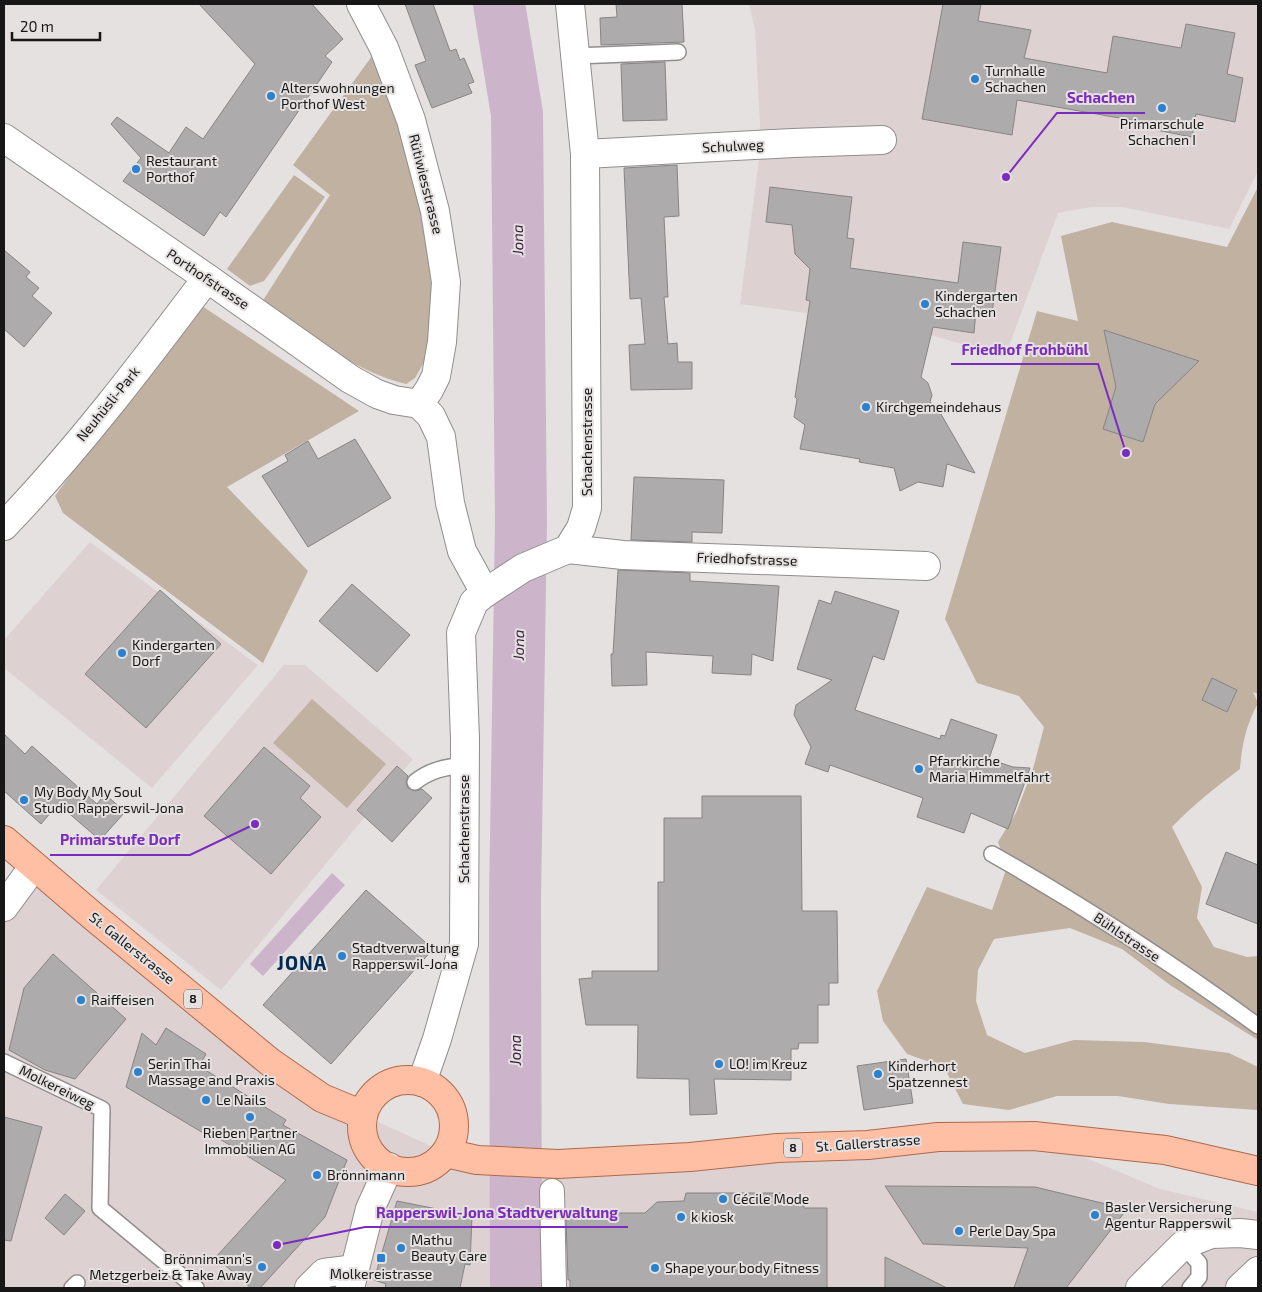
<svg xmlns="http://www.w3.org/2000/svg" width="1262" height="1292" font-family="'Exo 2',sans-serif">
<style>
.built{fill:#ded1d1}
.green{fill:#c0b1a1}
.water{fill:#ccb4cb}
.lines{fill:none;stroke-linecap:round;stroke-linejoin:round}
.river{stroke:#ccb4cb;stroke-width:52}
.building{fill:#aeabac;stroke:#878485}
.service-casing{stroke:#908d8d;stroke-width:18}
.pedestrian-casing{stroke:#908d8d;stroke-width:26}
.minor-casing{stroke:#908d8d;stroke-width:30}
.tertiary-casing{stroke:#908d8d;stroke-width:30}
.primary-casing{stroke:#ae694b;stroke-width:30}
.service{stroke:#fff;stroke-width:15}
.pedestrian{stroke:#fff;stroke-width:24}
.minor{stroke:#fff;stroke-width:28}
.tertiary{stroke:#fff;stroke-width:28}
.primary{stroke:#ffbfa4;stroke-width:28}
.poi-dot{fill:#2a81cf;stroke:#e5e1e1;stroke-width:2}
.labels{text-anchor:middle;stroke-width:4;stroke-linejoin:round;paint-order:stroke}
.shield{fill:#e5e1e1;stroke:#565454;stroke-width:1}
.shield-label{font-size:12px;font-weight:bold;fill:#181717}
.poi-label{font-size:14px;fill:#181717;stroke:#e5e1e1;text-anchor:start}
.street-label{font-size:14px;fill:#181717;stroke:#e5e1e1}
.water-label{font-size:15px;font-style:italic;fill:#3d1d3d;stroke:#e5e1e1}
.district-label{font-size:19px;font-weight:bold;letter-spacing:1px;fill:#002b50;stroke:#e5e1e1}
.leader{fill:none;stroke:#7b2cbf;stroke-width:2}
.callout-dot{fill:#7b2cbf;stroke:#e5e1e1;stroke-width:2}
.callout-label{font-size:15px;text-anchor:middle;font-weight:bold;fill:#7b2cbf;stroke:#e5e1e1;stroke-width:4;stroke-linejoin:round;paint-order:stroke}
</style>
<rect width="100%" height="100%" fill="#e5e1e1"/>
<g class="built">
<path d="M749 4H1258V171L1229 229 1122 207H1091L1058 213 1005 357 901 326 740 304 761 144 755 29Z"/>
<path d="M90 542 258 665 152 788 4 668V640Z"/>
<path d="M284 665H305L413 759 221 990 96 890Z"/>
<path d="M34 866 94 917 363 1115 446 1153 477 1160 1034 1136 1160 1189 1258 1212V1288H4V907Z"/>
</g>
<g class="green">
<path d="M372 56 415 172 429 262 434 316 428 355 415 378 406 384C352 371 308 333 262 302L330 195 293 165Z"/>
<path d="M294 175 325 197 264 281 250 286 227 269Z"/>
<path d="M1258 187V694L1253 692 1258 703C1246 726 1242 743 1240 769 1216 787 1193 805 1172 827L1202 887 1197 918 1214 947 1247 957 1258 956V1040L1170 985 1122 949 1070 928 994 939 978 970 976 1001 987 1035 1025 1053 1074 1040 1144 1042 1229 1053 1258 1067V1110L1169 1104 1118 1096H1057L1009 1110 963 1104 944 1067 907 1054 883 1021 877 991 927 887 992 910 1007 867 998 842 1016 813 1033 769 1044 727 1019 696 977 683 945 619 1037 311 1078 321 1061 236 1112 222 1227 247Z"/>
<path d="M196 302 359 411 227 487 308 571 263 663 63 513 55 496Z"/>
<path d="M312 699 386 764 347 808 273 743Z"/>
</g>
<path class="water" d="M332 873 345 885 263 976 250 964Z"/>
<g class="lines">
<path class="river" d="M499 4 517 114 521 523 515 900 516 1288"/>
</g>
<g class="building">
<path d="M199 4H312L343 39 325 56 332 62 226 217 220 212 204 236 123 181 141 158 111 124 117 117 169 153 186 127 203 139 255 64Z"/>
<path d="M405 4H433L450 51 456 49 460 60 464 58 474 82 468 84 472 93 432 108 415 65 426 61Z"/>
<path d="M616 4H682L684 42 601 45 600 18 617 17Z"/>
<path d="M943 4H981L978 21 1031 30 1024 58 1107 73 1113 36 1181 48 1186 24 1235 33 1227 74 1243 78 1235 122 1196 114 1192 137 1146 128 1148 123 1017 100 1012 135 922 119Z"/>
<path d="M665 62 667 120 623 121 621 64Z"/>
<path d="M677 165 679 216 664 217 668 297H664L668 344 677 343 678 362H692V389L631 390 629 345 645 344 641 298 630 299 624 168Z"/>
<path d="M770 187 852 197 847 238 854 239 850 268 958 283 963 242 1001 247 992 313 976 311 974 333 933 327 921 377 928 383 932 395 930 402 938 409 975 473 947 464 943 487 918 482 900 491 894 468 859 462 860 459 800 449 805 425 794 417 797 399 795 397 810 301 806 300 810 269 795 254 792 225 766 222Z"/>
<path d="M4 250 30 272 26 277 39 288 32 296 52 313 24 347 4 329Z"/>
<path d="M1104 330 1199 361 1155 404 1143 442 1103 429 1116 387Z"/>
<path d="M355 439 391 498 308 547 262 476 288 461 285 455 308 441 318 459Z"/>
<path d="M634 477 724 480 722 533 692 532V542L631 540Z"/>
<path d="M618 570 690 573V581L779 586 773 661 752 654 751 675 712 673 713 656 646 652 647 685 612 686 611 654H613Z"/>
<path d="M352 584 410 635 377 672 319 621Z"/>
<path d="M160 590 221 644 146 728 85 674Z"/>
<path d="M835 591 899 611 884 660 873 656 855 710 940 739 941 735 945 736 951 719 997 735 989 759 1013 767 1030 768 1008 829 971 813 964 833 917 817 923 798 830 765 828 772 805 764 811 747 794 715 796 705 832 680 797 669 819 600 831 604Z"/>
<path d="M1212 678 1237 690 1227 712 1202 700Z"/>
<path d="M4 734 25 754 32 746 97 804 105 794 125 812 100 840 58 804 41 824 4 791Z"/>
<path d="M264 747 310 786 300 798 321 817 271 874 204 816Z"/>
<path d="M397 766 408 776 406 782 408 788 415 791 422 789 432 798 392 842 357 810Z"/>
<path d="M702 796H801L802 911H837L838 983H829V1005H818V1043H799L798 1049H791V1080L714 1079 717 1114 690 1115 689 1079 637 1078 638 1025H586L579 979 592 978V971H658V882H664V818H702Z"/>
<path d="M1226 852 1258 865V924L1206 904Z"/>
<path d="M366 890 433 949 331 1064 263 1005Z"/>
<path d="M53 954 126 1019 75 1079 45 1070 9 1050 24 988Z"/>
<path d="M166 1028 206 1054 199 1066 286 1120 283 1125 347 1160 325 1217 260 1288H251L216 1257 286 1180 207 1131 205 1134 126 1087 142 1033 156 1045Z"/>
<path d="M906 1059 913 1103 864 1110 857 1066Z"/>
<path d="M4 1117 42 1127 11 1241 4 1240Z"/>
<path d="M885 1186 1035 1187 1127 1209 1066 1288H1014L1028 1248 923 1244Z"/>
<path d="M686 1193H784V1197H804V1208H827V1288H570V1280H568L566 1218H572V1213H645L657 1202 684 1201Z"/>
<path d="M65 1194 85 1211 64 1235 45 1218Z"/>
<path d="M397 1201 472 1216 470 1265 465 1264 460 1288H385L386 1284 374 1280Z"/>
<path d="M885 1257 947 1288H885Z"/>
</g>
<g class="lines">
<g class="service-casing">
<g id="service">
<path d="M575 56 678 52"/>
<path d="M415 782C430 770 446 767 464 765"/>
<path d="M992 854C1084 906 1173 964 1258 1026"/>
<path d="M4 1062 102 1109 100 1208 196 1288"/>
<path d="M1183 1245 1199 1263V1277L1190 1288"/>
<path d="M72 1288 77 1283"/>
</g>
</g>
<g class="pedestrian-casing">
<path id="pedestrian" d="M552 1191 554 1288"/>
</g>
<g class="minor-casing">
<g id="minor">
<path d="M361 4 384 48 411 120 435 211 446 282 442 342 436 376 429 390 419 404"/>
<path d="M4 138 207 278 350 379 377 394 394 400 419 404"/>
<path d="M585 154 793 143 882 140"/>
<path d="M419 404 431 416 441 437 450 503 462 551 485 593"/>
<path d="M4 526C78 449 143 363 207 278"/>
<path d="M568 549 623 555 926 566"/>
<path d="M4 907 34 866"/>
<path d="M422 1082 437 1039 464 944 465 739 461 633 474 602 485 593 523 568 568 549 581 528 587 508 585 154 570 4"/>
<path d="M309 1288 324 1273 355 1269"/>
<path d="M1140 1288 1183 1245 1211 1234 1240 1233 1258 1235"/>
<path d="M1240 1288 1258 1271"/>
</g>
</g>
<g class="tertiary-casing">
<path id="tertiary" d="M350 1288 370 1209 389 1167"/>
</g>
<g class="primary-casing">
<g id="primary">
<path d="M4 840 94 917 270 1062 322 1098 363 1115"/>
<circle cx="408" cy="1126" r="46"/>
<path d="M446 1153 477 1160 558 1164 690 1157 777 1148 868 1145 938 1137 1034 1136 1165 1150 1258 1171"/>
</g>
</g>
<use href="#service" class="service"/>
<use href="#pedestrian" class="pedestrian"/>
<use href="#minor" class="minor"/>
<use href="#tertiary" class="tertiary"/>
<use href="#primary" class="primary"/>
</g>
<g class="poi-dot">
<circle cx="975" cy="79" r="5"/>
<circle cx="271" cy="96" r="5"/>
<circle cx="1162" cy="108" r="5"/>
<circle cx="136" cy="169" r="5"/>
<circle cx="925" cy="304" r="5"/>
<circle cx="866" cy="407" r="5"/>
<circle cx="122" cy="653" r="5"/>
<circle cx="919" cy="769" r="5"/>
<circle cx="24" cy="800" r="5"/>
<circle cx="342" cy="956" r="5"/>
<circle cx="81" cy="1000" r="5"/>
<circle cx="719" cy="1064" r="5"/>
<circle cx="138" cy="1072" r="5"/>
<circle cx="878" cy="1074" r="5"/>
<circle cx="206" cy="1100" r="5"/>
<circle cx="250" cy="1117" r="5"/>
<circle cx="317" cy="1175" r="5"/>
<circle cx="723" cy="1199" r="5"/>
<circle cx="1095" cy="1215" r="5"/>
<circle cx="681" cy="1217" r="5"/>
<circle cx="959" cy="1231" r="5"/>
<circle cx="401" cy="1248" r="5"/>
<rect x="376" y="1253" width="10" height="10" rx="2.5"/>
<circle cx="262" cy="1267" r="5"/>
<circle cx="655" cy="1268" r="5"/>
</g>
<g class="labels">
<g class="shield">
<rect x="184" y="989.5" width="18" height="19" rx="4"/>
<rect x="784" y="1138.5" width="18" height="19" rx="4"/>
</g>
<g class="shield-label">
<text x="193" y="1003">8</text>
<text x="793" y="1152">8</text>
</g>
<g class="poi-label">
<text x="985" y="76">Turnhalle<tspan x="985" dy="16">Schachen</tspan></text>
<text x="281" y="93">Alterswohnungen<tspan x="281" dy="16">Porthof West</tspan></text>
<text x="1162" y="129" text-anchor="middle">Primarschule<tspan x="1162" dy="16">Schachen I</tspan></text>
<text x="146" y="166">Restaurant<tspan x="146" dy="16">Porthof</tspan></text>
<text x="935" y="301">Kindergarten<tspan x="935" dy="16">Schachen</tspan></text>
<text x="876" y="412">Kirchgemeindehaus</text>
<text x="132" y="650">Kindergarten<tspan x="132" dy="16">Dorf</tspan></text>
<text x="929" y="766">Pfarrkirche<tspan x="929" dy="16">Maria Himmelfahrt</tspan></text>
<text x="34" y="797">My Body My Soul<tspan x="34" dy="16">Studio Rapperswil-Jona</tspan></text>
<text x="352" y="953">Stadtverwaltung<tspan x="352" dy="16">Rapperswil-Jona</tspan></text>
<text x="91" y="1005">Raiffeisen</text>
<text x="148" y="1069">Serin Thai<tspan x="148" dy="16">Massage and Praxis</tspan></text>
<text x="729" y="1069">LO! im Kreuz</text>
<text x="888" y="1071">Kinderhort<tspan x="888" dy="16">Spatzennest</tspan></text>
<text x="216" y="1105">Le Nails</text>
<text x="250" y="1138" text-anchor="middle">Rieben Partner<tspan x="250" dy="16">Immobilien AG</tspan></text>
<text x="327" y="1180">Brönnimann</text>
<text x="733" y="1204">Cécile Mode</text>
<text x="1105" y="1212">Basler Versicherung<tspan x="1105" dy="16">Agentur Rapperswil</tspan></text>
<text x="691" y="1222">k kiosk</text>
<text x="969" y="1236">Perle Day Spa</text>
<text x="411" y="1245">Mathu<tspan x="411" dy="16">Beauty Care</tspan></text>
<text x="252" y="1264" text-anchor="end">Brönnimann's<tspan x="252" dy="16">Metzgerbeiz &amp; Take Away</tspan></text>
<text x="665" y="1273">Shape your body Fitness</text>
<text x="381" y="1279" text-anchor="middle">Molkereistrasse</text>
</g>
<g class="street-label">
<text transform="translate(733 146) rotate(-3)" y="5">Schulweg</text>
<text transform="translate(426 184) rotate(76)" y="5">Rütiwiesstrasse</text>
<text transform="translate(208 279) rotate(34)" y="5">Porthofstrasse</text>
<text transform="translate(108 404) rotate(-51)" y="5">Neuhüsli-Park</text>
<text transform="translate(587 442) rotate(-90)" y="5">Schachenstrasse</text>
<text transform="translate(747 559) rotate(2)" y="5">Friedhofstrasse</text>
<text transform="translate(464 829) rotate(-90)" y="5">Schachenstrasse</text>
<text transform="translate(1127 937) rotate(34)" y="5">Bühlstrasse</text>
<text transform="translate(132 948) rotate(39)" y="5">St. Gallerstrasse</text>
<text transform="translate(57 1087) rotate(26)" y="5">Molkereiweg</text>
<text transform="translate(868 1143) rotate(-4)" y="5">St. Gallerstrasse</text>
</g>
<g class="water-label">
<text transform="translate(518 240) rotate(-91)" y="5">Jona</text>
<text transform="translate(519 645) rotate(-89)" y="5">Jona</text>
<text transform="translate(516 1050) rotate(-90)" y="5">Jona</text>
</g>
<g class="district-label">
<text x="302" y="970">JONA</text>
</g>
</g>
<path class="leader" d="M1006 177L1057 113H1145M1126 453L1098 364H951M255 824L190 855H50M277 1245L365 1227H628"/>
<g class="callout-dot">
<circle cx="1006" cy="177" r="5"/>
<circle cx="1126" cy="453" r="5"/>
<circle cx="255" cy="824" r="5"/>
<circle cx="277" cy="1245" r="5"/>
</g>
<g class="callout-label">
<text x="1101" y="103">Schachen</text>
<text x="1025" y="355">Friedhof Frohbühl</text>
<text x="120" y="845">Primarstufe Dorf</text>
<text x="497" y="1218">Rapperswil-Jona Stadtverwaltung</text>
</g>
<rect width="1262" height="1292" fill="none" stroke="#181717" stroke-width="10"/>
<path d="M12 32v8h88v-8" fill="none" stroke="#181717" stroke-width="2.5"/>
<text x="20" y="32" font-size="15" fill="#181717" stroke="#e5e1e1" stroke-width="4" paint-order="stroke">20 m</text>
</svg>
